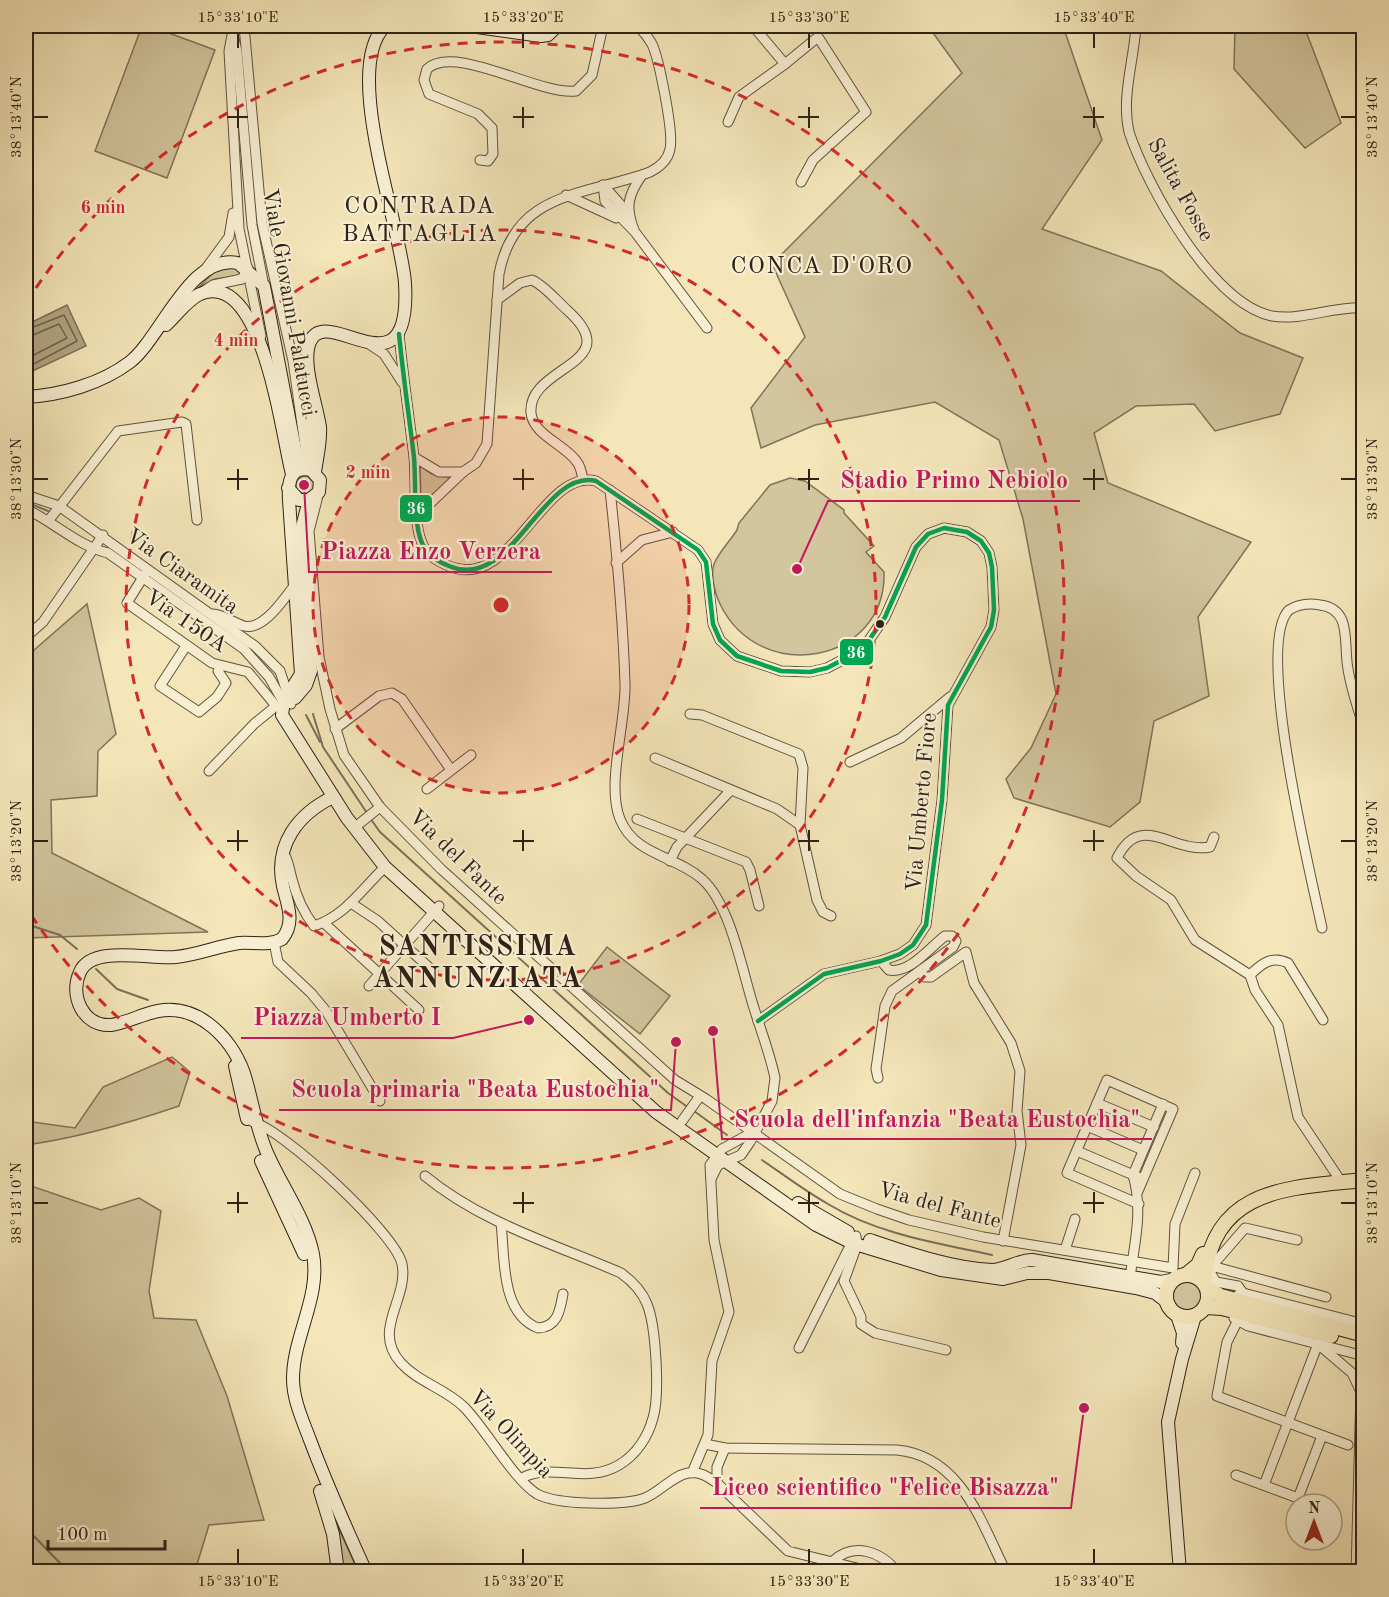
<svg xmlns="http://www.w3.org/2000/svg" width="1389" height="1597" font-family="'Old Standard TT',serif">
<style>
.green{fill:#d3c59d;stroke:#81735a;stroke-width:1.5}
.water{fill:#b1a382;stroke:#7d6f57;stroke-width:1.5}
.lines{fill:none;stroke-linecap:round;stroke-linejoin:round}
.shore{stroke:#70624c;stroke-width:1.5}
.stream{stroke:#7d6f57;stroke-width:2}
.street-casing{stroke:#60523f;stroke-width:11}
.secondary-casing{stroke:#2f2116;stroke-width:14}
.primary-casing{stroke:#2f2116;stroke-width:16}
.street{stroke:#f8efd2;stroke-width:9}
.secondary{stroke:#f8efd2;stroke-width:12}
.primary{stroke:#f4e6b9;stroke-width:14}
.bus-1-casing{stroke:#f8efd2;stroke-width:9}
.bus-1{stroke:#00a651;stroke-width:4.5}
.ticks{fill:none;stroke:#2f2116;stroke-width:2}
.ring{fill:none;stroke:#d62828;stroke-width:3;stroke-dasharray:10 8}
.bus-dot{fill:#2f2116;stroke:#f8efd2;stroke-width:2}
.labels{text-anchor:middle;stroke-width:4.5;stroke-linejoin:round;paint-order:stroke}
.street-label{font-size:22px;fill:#2f2116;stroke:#f8efd2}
.neighbourhood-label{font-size:24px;letter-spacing:1.5px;fill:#2f2116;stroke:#f8efd2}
.district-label{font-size:28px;font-weight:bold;letter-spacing:1.5px;fill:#2f2116;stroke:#f8efd2}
.centre{fill:#d62828;stroke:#f8efd2;stroke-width:3}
.ring-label{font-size:18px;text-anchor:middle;font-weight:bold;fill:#d62828;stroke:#f8efd2;stroke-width:4.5;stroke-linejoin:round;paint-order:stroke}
.leader{fill:none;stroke:#c2185b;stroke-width:2}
.callout-dot{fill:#c2185b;stroke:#f8efd2;stroke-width:2}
.callout-label{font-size:24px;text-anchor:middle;font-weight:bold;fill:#c2185b;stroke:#f8efd2;stroke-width:4.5;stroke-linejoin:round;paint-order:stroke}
.line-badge{stroke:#f8efd2;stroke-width:2}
.badge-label{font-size:16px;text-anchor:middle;font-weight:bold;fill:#fff}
.neatline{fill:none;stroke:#2f2116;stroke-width:2}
.ticks-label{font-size:15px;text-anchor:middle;fill:#2f2116}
</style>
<rect width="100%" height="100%" fill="#f4e6b9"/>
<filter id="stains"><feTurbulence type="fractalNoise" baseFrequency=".00333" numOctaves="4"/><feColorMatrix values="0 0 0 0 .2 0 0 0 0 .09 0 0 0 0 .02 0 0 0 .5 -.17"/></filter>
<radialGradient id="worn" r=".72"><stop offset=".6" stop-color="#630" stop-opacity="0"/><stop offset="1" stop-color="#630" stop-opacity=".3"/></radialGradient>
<g class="green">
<path d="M142 26H150L215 50 167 178 95 151Z"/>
<path d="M928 26H1063L1102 140 1042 229 1161 271 1240 333 1303 358 1280 414 1215 431 1194 404 1136 406 1094 433 1108 483 1251 542 1198 617 1209 696 1154 721 1140 802 1110 827 1014 798 1006 779 1031 748 1056 694 1023 519 999 440 935 402 815 425 761 448 751 408 805 337 772 264 962 73Z"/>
<path d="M1235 26H1316L1307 34 1341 123 1305 148 1234 69Z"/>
<path d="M225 266 242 270 240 276 215 279 199 287 214 272Z"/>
<path d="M420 466 432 474 451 478 421 505Z"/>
<circle cx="305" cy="485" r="9"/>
<path d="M790 478 805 481 844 510V513L874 546 866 552 884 572C887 663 760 687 720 604 715 594 710 575 714 564 719 552 730 541 737 530L739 523 770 485Z"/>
<path d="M87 604 116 734 98 751 97 796 51 800 52 853 208 932 26 938V657Z"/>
<path d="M607 947 670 996 640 1034 578 985Z"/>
<path d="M172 1057 190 1072 179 1106C129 1123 78 1138 26 1145V1121L75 1128 103 1087Z"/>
<path d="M26 1173 34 1187 101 1210 139 1198 161 1211 149 1291 154 1318 196 1320 227 1396 264 1520 209 1525 195 1571H26Z"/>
<circle cx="1187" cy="1296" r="14"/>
<path d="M336 1527H338L358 1571H343Z"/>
</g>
<path class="water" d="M67 305 86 346 26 374V325Z"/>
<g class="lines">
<g class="shore">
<path d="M26 330 64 315 77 341 26 368"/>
<path d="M26 338 59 324 67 338 26 359"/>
</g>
<g class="stream">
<path d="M26 502 48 511"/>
<path d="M313 714 323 747 367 813"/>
<path d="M306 715 320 742"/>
<path d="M370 818 380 832 668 1093 689 1108"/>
<path d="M26 924 60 935 77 949"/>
<path d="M96 969 117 989 148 1000"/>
<path d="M694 1111 727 1135"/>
<path d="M762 1160C784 1175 805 1191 828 1204 877 1234 937 1243 992 1255"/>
<path d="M26 1528 60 1563"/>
</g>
<g class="street-casing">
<g id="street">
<path d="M231 26 237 51 252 225 264 286"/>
<path d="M244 26 262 223 293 361 306 453"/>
<path d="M1136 26C1134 60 1121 97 1129 132 1147 186 1212 304 1272 316 1302 321 1333 306 1364 308"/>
<path d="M232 35 229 51 239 229 261 336"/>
<path d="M785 64 818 37 866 112 813 160 801 182"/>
<path d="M728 122 739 97 785 64 753 26"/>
<path d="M480 160 488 161 493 154 492 128 478 114 429 94 424 80 427 69C455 43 540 96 576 91L592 75 603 26"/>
<path d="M603 185 605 201 635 232 707 328"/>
<path d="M603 185 628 213"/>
<path d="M566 195 616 218"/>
<path d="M634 230C625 207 628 195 642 175"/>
<path d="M204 271 229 237 233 213"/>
<path d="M198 295 213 285 242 279 248 268"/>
<path d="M497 300 520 283 532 280C545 286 556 300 567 310 629 365 527 365 531 413 533 435 566 445 577 462 581 467 582 474 583 480"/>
<path d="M399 334C403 375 409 416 414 457 416 480 413 523 422 543 427 555 437 561 449 566 512 593 542 468 596 481L698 550 706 562 713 624 720 640 737 656 781 671 810 672 827 668 854 654 867 643 885 617 916 547 928 534 944 528 967 532 981 541 989 553 992 567 994 610 991 627 948 705 942 800 926 925 913 945 900 954 881 961 824 974 758 1021"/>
<path d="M366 342 384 354 402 382"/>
<path d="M414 457 439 472H463"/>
<path d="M610 490C617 554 623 620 625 684 626 723 606 785 620 819 635 856 675 855 702 879 731 905 742 971 754 1008 761 1031 770 1054 775 1078L772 1101 750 1142 741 1155 718 1165 711 1179"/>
<path d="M319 492 309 531 319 657 330 709 344 755 380 807 441 869 675 1080 706 1099 840 1194 877 1209 909 1220 983 1237 1173 1268 1175 1224 1195 1173"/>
<path d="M26 495 59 506 255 646 280 671 291 704"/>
<path d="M26 509C54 522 78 546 108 553L244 649 269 677 281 698 288 703"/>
<path d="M418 515 463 472 476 463 487 444 499 274C515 190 586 196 650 172 660 167 668 160 670 149 674 133 659 59 652 44 648 37 643 31 638 26"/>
<path d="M49 520 118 431 182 422 186 424 197 520"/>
<path d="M616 563 642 540 673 532"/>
<path d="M145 574 127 603 212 663 248 672 276 706 254 724 209 771"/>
<path d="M213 614C225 615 233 623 244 626 264 631 284 598 295 585"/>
<path d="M26 637 43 622 103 535"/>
<path d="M186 646 160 686 199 712 217 697 226 683 218 671 220 666"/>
<path d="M690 714 702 715 799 754 803 768 800 825 817 900 823 912 831 916"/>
<path d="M335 729 379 696 392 693 402 699 451 770"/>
<path d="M655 758 777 809 800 825"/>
<path d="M850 762 901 738 950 697"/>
<path d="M427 789 471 755"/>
<path d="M637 819 746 862 750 870 759 906"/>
<path d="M354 828 380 807"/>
<path d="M1214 837 1210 847C1172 854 1141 810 1117 858L1136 876 1171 900 1195 940 1250 975 1255 990 1278 1025 1298 1117 1342 1183"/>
<path d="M283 852C289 861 289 869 292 879 296 895 304 913 314 926 345 916 362 889 385 867"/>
<path d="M670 861 677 847 730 791"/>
<path d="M351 903 378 921 433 971"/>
<path d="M324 923 419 1010"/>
<path d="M1322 928C1311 876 1254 644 1289 610 1299 604 1309 603 1320 605 1353 609 1343 644 1348 669 1351 689 1358 708 1364 728"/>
<path d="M274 942 278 962 311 993 326 1011 380 1101"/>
<path d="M920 971 924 977H931L966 952 974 983 1011 1043 1020 1071 1017 1111 1021 1145 1003 1241"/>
<path d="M1250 975C1261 964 1272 955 1288 963L1323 1020"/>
<path d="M369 986 439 906"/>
<path d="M878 1078 876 1069 885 1006 892 991 953 947 956 941 952 936H945C930 947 910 974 889 970L881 961"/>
<path d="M1097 1103 1154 1127"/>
<path d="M682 1121 700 1096"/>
<path d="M253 1122C284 1130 396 1234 402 1264 409 1299 371 1330 401 1363 418 1382 446 1389 464 1407 485 1428 514 1480 537 1494 557 1505 624 1506 645 1498 660 1492 672 1476 688 1473 700 1471 708 1477 717 1483L788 1551 873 1572"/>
<path d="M1087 1126 1143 1150"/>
<path d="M1077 1151 1138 1177"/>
<path d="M425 1176C482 1223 554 1244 621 1273 632 1281 642 1291 647 1304 656 1326 660 1395 653 1418 648 1437 636 1455 619 1465 585 1485 553 1462 522 1478"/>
<path d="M1138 1191 1173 1109 1107 1080 1067 1173 1139 1204"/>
<path d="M501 1223C505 1257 500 1313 538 1328 558 1327 560 1310 563 1294"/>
<path d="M856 1236 857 1245 844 1281 861 1317V1324L875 1333 946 1350"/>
<path d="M1065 1250 1075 1219"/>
<path d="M1208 1265 1326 1297"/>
<path d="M1130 1277C1135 1242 1143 1209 1133 1175L1163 1104"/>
<path d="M1243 1293 1238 1286 1216 1282 1211 1274 1212 1266 1245 1228 1297 1240"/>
<path d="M1238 1295 1243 1293 1364 1324"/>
<path d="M1234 1318 1248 1326 1364 1356"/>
<path d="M1237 1322 1227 1342 1217 1396 1348 1445"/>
<path d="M1318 1344 1352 1373 1361 1392 1356 1572"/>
<path d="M799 1348 854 1238"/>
<path d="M705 1444 725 1448 897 1450C961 1456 981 1522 1006 1572"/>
<path d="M692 1473 708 1435 712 1361 729 1312 714 1240 710 1165 722 1149 753 1132"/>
<path d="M1236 1475 1298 1498 1322 1436"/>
<path d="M717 1483V1467L725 1448"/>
<path d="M1264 1485 1319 1341"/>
<path d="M833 1561C854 1542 881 1551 897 1572"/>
</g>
</g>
<g class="secondary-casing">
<g id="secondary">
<path d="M470 26 541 36 548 35 557 26"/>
<path d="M166 325C176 316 187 300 200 294 263 267 282 438 292 474"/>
<path d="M26 397C61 395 101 384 130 362 161 338 190 253 238 263L264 286 296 454 302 469"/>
<path d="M306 468 313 413"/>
<path d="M315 472C317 457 321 443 320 427 317 405 301 363 310 342 326 301 412 402 405 283 401 225 341 69 385 26"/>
<path d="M288 488 299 500H309L319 492 320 480 311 470C289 465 288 484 289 500L301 674 284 701 282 715 347 818 385 867 656 1112 816 1225 852 1243 941 1270 1003 1279 1027 1273H1049L1136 1288 1155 1293 1167 1302"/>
<path d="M295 698 306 685 311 671 301 531 309 500"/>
<path d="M333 797C298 814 274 845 283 886 287 904 296 922 282 939 270 946 253 942 239 943 218 946 198 955 176 957 151 960 92 944 80 972 69 995 83 1027 111 1025 127 1023 142 1014 158 1011 200 1003 236 1042 246 1080 253 1105 257 1131 268 1155 282 1187 306 1219 313 1254 321 1297 293 1336 293 1379 293 1400 303 1421 310 1440 327 1485 346 1528 366 1572"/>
<path d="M235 1066 247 1119"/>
<path d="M261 1161 304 1254"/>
<path d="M798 1203 848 1232"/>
<path d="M870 1240C908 1253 951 1268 992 1270 1005 1270 1018 1260 1032 1260L1161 1282 1171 1280"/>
<path d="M1177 1315 1183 1333 1182 1343"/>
<path d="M320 1491 333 1534 338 1572"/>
<path d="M1180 1572 1168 1422 1182 1359 1195 1316"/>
</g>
</g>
<g class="primary-casing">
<g id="primary">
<path d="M1187 1274 1198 1265 1203 1254"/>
<circle cx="1187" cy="1296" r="21"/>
<path d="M1204 1283C1212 1187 1288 1188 1364 1180"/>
<path d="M1207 1288 1221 1296 1364 1335"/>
<path d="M1205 1307 1222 1308 1331 1336"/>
</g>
</g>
<use href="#street" class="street"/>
<use href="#secondary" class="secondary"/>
<use href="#primary" class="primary"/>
<g class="bus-1-casing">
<path id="bus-1" d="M399 334C403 375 409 416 414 457 416 480 413 523 422 543 427 555 437 561 449 566 512 593 542 468 596 481L698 550 706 562 713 624 720 640 737 656 781 671 810 672 827 668 854 654 867 643 885 617 916 547 928 534 944 528 967 532 981 541 989 553 992 567 994 610 991 627 948 705 942 800 926 925 913 945 900 954 881 961 824 974 758 1021"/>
</g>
<use href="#bus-1" class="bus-1"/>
</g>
<path class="ticks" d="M238 33V48M523 33V48M809 33V48M1094 33V48M238 107V128M523 107V128M809 107V128M1094 107V128M33 117H48M227 117H248M513 117H534M798 117H819M1083 117H1104M1341 117H1356M238 469V490M523 469V490M809 469V490M1094 469V490M33 479H48M227 479H248M513 479H534M798 479H819M1083 479H1104M1341 479H1356M238 830V851M523 830V851M809 830V851M1094 830V851M33 841H48M227 841H248M513 841H534M798 841H819M1083 841H1104M1341 841H1356M238 1192V1213M523 1192V1213M809 1192V1213M1094 1192V1213M33 1203H48M227 1203H248M513 1203H534M798 1203H819M1083 1203H1104M1341 1203H1356M238 1549V1564M523 1549V1564M809 1549V1564M1094 1549V1564"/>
<circle cx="501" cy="605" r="188" fill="#d62828" fill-opacity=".12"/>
<g class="ring">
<circle cx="501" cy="605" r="188"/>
<circle cx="501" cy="605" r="375"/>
<path d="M26 303A563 563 0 1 1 26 907"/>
</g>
<circle class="bus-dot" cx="880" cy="624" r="5"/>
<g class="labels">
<g class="street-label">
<text transform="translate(1182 189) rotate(61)" y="8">Salita Fosse</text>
<text transform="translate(291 302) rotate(80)" y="8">Viale Giovanni Palatucci</text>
<text transform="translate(183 570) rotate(35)" y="8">Via Ciaramita</text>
<text transform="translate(187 620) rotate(34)" y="8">Via 150A</text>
<text transform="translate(920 802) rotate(-85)" y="8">Via Umberto Fiore</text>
<text transform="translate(459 856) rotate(44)" y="8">Via del Fante</text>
<text transform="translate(940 1204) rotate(15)" y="8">Via del Fante</text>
<text transform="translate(512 1433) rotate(47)" y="8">Via Olimpia</text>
</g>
<g class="neighbourhood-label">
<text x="420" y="213">CONTRADA<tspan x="420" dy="28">BATTAGLIA</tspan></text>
<text x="822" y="273">CONCA D'ORO</text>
</g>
<g class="district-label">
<text x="478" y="955">SANTISSIMA<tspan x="478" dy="32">ANNUNZIATA</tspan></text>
</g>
</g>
<circle cx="501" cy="605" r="9" class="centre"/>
<g class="ring-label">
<text x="103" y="213">6 min</text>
<text x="236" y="346">4 min</text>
<text x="368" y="478">2 min</text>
</g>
<path class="leader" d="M797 569L828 501H1080M304 485L309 572H552M529 1020L453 1038H241M676 1042L671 1110H279M713 1031L722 1139H1152M1084 1408L1071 1508H700"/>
<g class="callout-dot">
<circle cx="797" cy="569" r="6"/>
<circle cx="304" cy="485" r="6"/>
<circle cx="529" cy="1020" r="6"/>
<circle cx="676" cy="1042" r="6"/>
<circle cx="713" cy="1031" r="6"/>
<circle cx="1084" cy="1408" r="6"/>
</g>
<g class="callout-label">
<text x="954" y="488">Stadio Primo Nebiolo</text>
<text x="431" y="559">Piazza Enzo Verzera</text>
<text x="347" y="1025">Piazza Umberto I</text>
<text x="475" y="1097">Scuola primaria "Beata Eustochia"</text>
<text x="937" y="1127">Scuola dell'infanzia "Beata Eustochia"</text>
<text x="885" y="1495">Liceo scientifico "Felice Bisazza"</text>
</g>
<g class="line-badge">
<rect x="399" y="494" width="34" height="29" rx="6" fill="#00a651"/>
<rect x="839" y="638" width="35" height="28" rx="6" fill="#00a651"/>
</g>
<g class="badge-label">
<text x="416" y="514">36</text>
<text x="856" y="658">36</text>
</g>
<rect width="1389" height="1597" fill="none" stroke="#f4e6b9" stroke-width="66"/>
<g transform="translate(1314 1522)"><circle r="28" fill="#f8efd2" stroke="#a89d87" stroke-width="1.5"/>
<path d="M0-4.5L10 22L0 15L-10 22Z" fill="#8f2418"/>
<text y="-9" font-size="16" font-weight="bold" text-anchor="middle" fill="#2f2116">N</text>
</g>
<path d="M48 1540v9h117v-9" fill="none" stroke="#2f2116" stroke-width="3"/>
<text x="57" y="1540" font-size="18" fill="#2f2116" stroke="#f8efd2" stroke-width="4.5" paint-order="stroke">100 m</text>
<rect x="33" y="33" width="1323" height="1531" class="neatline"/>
<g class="ticks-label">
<text x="238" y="22">15°33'10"E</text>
<text x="523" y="22">15°33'20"E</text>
<text x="809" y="22">15°33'30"E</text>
<text x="1094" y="22">15°33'40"E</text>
<text transform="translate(16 117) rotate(-90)" y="5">38°13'40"N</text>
<text transform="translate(1372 117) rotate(-90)" y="5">38°13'40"N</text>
<text transform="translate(16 479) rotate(-90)" y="5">38°13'30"N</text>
<text transform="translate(1372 479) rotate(-90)" y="5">38°13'30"N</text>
<text transform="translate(16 841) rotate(-90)" y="5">38°13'20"N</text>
<text transform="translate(1372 841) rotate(-90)" y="5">38°13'20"N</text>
<text transform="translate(16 1203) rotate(-90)" y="5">38°13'10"N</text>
<text transform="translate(1372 1203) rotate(-90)" y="5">38°13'10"N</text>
<text x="238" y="1586">15°33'10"E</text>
<text x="523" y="1586">15°33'20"E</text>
<text x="809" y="1586">15°33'30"E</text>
<text x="1094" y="1586">15°33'40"E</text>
</g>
<rect width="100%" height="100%" filter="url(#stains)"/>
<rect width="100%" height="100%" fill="url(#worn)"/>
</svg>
